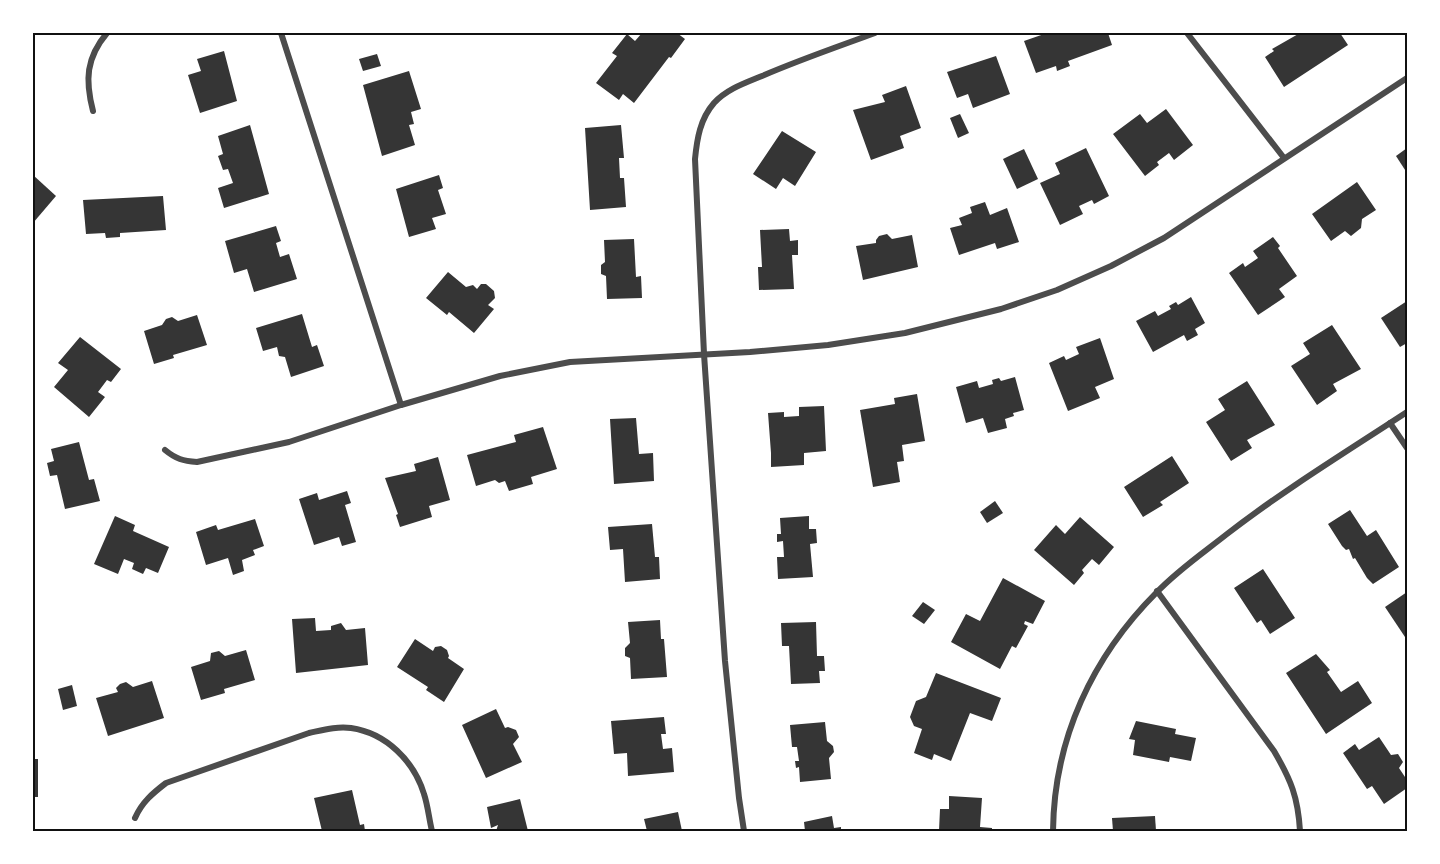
<svg xmlns="http://www.w3.org/2000/svg" width="1440" height="864" font-family="'Work Sans',sans-serif">
<style>
.building{fill:#353535}
.lines{fill:none;stroke-linecap:round;stroke-linejoin:round}
.minor{stroke:#4c4c4c;stroke-width:6}
.neatline{fill:none;stroke:#111;stroke-width:2}
</style>
<rect width="100%" height="100%" fill="#fff"/>
<g class="building">
<path d="M642 33 647 35 648 33H677L685 39 671 58 669 57 634 103 623 94 619 100 596 83 617 56 612 53 627 34 635 41Z"/>
<path d="M1047 33H1108L1112 45 1068 61 1070 66 1057 71 1056 66 1036 73 1024 41Z"/>
<path d="M1300 33H1340L1348 45 1284 87 1265 57 1274 51 1272 49Z"/>
<path d="M224 51 237 101 200 113 188 75 201 71 197 59Z"/>
<path d="M377 54 381 66 363 71 359 59Z"/>
<path d="M996 56 1010 94 973 108 968 94 957 98 947 72Z"/>
<path d="M409 71 421 109 411 112 414 124 409 125 415 145 382 156 363 85Z"/>
<path d="M906 86 921 128 900 136 904 148 871 160 853 110 885 102 882 95Z"/>
<path d="M1166 109 1193 145 1174 160 1169 153 1157 162 1159 165 1145 176 1113 134 1140 114 1147 123Z"/>
<path d="M960 114 969 133 958 138 950 118Z"/>
<path d="M250 125 269 194 224 208 218 188 233 183 228 169 223 170 218 156 223 154 218 136Z"/>
<path d="M621 125 624 158H619L620 178H624L626 207 590 210 585 128Z"/>
<path d="M782 131 816 152 795 186 783 178 776 189 753 174Z"/>
<path d="M1086 148 1109 196 1094 204 1092 200 1079 206 1083 214 1060 225 1040 183 1060 174 1055 163Z"/>
<path d="M1407 148V173L1396 156Z"/>
<path d="M1024 149 1038 179 1017 189 1003 159Z"/>
<path d="M33 175 56 196 33 223Z"/>
<path d="M439 175 443 188 438 190 446 214 432 218 436 229 409 237 396 189Z"/>
<path d="M1357 182 1376 210 1362 219 1361 228 1351 236 1345 231 1331 241 1312 214Z"/>
<path d="M163 196 166 230 120 233V237L106 238 105 233 86 234 83 200Z"/>
<path d="M985 202 990 215 1007 208 1019 242 997 249 995 243 959 255 950 228 962 225 959 218 972 213 970 207Z"/>
<path d="M276 226 281 241 276 243 280 257 289 254 297 279 254 292 247 269 234 273 225 241Z"/>
<path d="M789 229 790 241 798 240V255H792L794 289 759 290 758 267H762L760 230Z"/>
<path d="M887 234 892 239 912 235 918 267 863 280 856 246 876 243V240L879 236Z"/>
<path d="M1273 237 1280 246 1278 248 1297 276 1279 289 1285 297 1258 315 1229 273 1243 263 1245 267 1258 258 1253 251Z"/>
<path d="M634 239 636 277 641 276 642 298 607 299 606 276 601 274V265L605 262 604 240Z"/>
<path d="M448 272 466 287 473 285 477 289 481 284H486L494 291 495 298 488 305 494 309 474 333 449 312 447 315 426 298Z"/>
<path d="M1191 297 1205 323 1195 329 1198 335 1187 341 1184 335 1153 352 1136 321 1155 311 1158 316 1171 309 1169 306 1176 302 1178 305Z"/>
<path d="M1407 301V343L1400 347 1381 318Z"/>
<path d="M302 314 312 347 317 345 324 366 291 377 285 357 279 356 277 347 263 351 256 328Z"/>
<path d="M197 315 207 345 173 355 174 358 154 364 144 331 162 325 166 319 172 317 178 321Z"/>
<path d="M1332 325 1361 369 1333 384 1337 391 1317 405 1291 366 1310 354 1303 343Z"/>
<path d="M80 337 121 369 111 382 107 380 98 392 105 397 89 417 54 387 68 370 58 363Z"/>
<path d="M1100 338 1114 379 1095 387 1100 398 1068 411 1049 363 1064 356 1066 360 1079 354 1076 347Z"/>
<path d="M1015 377 1024 410 1013 413 1014 416 1005 419 1007 428 988 433 983 418 966 423 956 387 977 381 979 388 993 384 992 380 999 378 1001 381Z"/>
<path d="M1247 381 1275 425 1247 440 1252 448 1231 461 1206 422 1225 410 1218 399Z"/>
<path d="M917 394 925 441 902 445 904 461 897 462 900 482 873 487 860 410 895 404 894 398Z"/>
<path d="M824 406 826 451 804 453V465L771 467V453L768 413 784 412V417L799 416V407Z"/>
<path d="M636 418 639 454 653 453 654 481 614 484 610 419Z"/>
<path d="M543 427 557 469 531 477 533 484 509 491 505 481 499 483 495 480 476 486 467 455 516 442 514 435Z"/>
<path d="M79 442 89 480 94 479 100 501 65 509 57 475 50 476 47 463 54 461 51 449Z"/>
<path d="M1172 456 1189 483 1160 502 1163 505 1143 517 1124 487Z"/>
<path d="M438 457 450 500 429 506 432 517 400 527 396 515 398 514 385 478 416 471 414 464Z"/>
<path d="M347 491 351 503 345 505 356 542 342 546 339 537 314 545 299 499 317 493 319 500Z"/>
<path d="M995 501 1003 513 987 523 980 512Z"/>
<path d="M1350 510 1367 536 1376 530 1399 567 1373 584 1367 578 1355 558 1353 559 1349 549 1346 550 1342 546 1328 524Z"/>
<path d="M115 516 135 525 133 531 169 547 158 573 146 568 143 574 132 569 134 563 124 559 118 574 94 564Z"/>
<path d="M809 516V529H816L817 543 810 544 813 577 778 579 777 557H784L783 541 777 542V534H781L780 518Z"/>
<path d="M1080 517 1114 547 1099 565 1092 559 1082 570 1084 573 1074 585 1034 550 1056 525 1065 534Z"/>
<path d="M255 519 264 546 253 550 255 555 242 560 244 571 233 575 228 558 206 565 196 532 216 525 218 530Z"/>
<path d="M652 524 655 557H659L660 579 625 582 623 549 610 550 608 527Z"/>
<path d="M1263 569 1295 618 1270 634 1261 620 1257 623 1234 588Z"/>
<path d="M1003 578 1045 601 1033 624 1025 621 1024 624 1028 626 1016 648 1012 646 1000 669 951 642 966 614 980 621Z"/>
<path d="M1407 592V640L1385 607Z"/>
<path d="M923 602 935 610 924 624 912 616Z"/>
<path d="M315 618 316 631 331 630V626L341 623 346 630 365 628 368 665 296 673 292 619Z"/>
<path d="M660 620 661 639H664L667 677 631 679 630 658 625 656V648L630 643 628 622Z"/>
<path d="M816 622 817 656H824L825 671H819L820 683 791 684 789 646H782L781 623Z"/>
<path d="M415 639 433 651 435 647 441 646 447 650 449 656 448 658 464 669 444 702 426 690 428 687 397 667Z"/>
<path d="M246 650 255 680 224 689 225 693 201 700 191 667 210 661 211 653 219 651 225 656Z"/>
<path d="M1316 654 1330 670 1327 672 1341 692 1358 681 1372 703 1326 734 1286 673Z"/>
<path d="M936 673 1001 698 992 721 970 713 951 761 934 754 932 760 914 753 922 729 914 726 910 717 916 701 926 697Z"/>
<path d="M152 681 164 718 108 736 96 698 118 692 116 688 120 684 126 682 133 687Z"/>
<path d="M72 685 77 706 63 710 58 689Z"/>
<path d="M496 709 505 728 508 727 516 730 519 737 513 744 522 762 486 778 462 725Z"/>
<path d="M664 717 666 734H661L663 749 672 748 674 772 628 776 627 753 614 754 611 721Z"/>
<path d="M1136 721 1176 729 1175 734 1196 738 1191 761 1170 757 1169 762 1133 755 1135 740 1129 739Z"/>
<path d="M825 722 827 741 833 746 834 752 829 758 831 779 800 782 799 767 796 768 795 761H799L797 747H792L790 725Z"/>
<path d="M1379 737 1391 755 1398 754 1403 762 1399 768 1407 780V788L1384 804 1372 786 1367 789 1343 753 1355 744 1359 750Z"/>
<rect x="33" y="759" width="5" height="38"/>
<path d="M352 790 360 825 364 824 365 831H322L314 798Z"/>
<path d="M949 796 982 798 980 827 992 828V831H939L940 809H949Z"/>
<path d="M520 799 528 831H496L498 825 491 828 487 807Z"/>
<path d="M678 812 682 831H647L644 819Z"/>
<path d="M832 816 834 828 841 827V831H805L804 822Z"/>
<path d="M1155 816 1156 831H1113L1112 818Z"/>
</g>
<g class="lines">
<g class="minor">
<path d="M281 33 401 405"/>
<path d="M1187 33 1284 158"/>
<path d="M93 111C85 80 86 58 107 33"/>
<path d="M1390 423 1407 448"/>
<path d="M165 450C176 459 183 461 197 462L289 442 401 405 500 376 570 362 750 352 828 345 905 333 1001 309 1057 290 1111 266 1164 238 1407 78"/>
<path d="M1157 591 1274 751C1291 780 1298 797 1300 831"/>
<path d="M135 818C142 802 153 793 166 783L309 733C323 730 337 726 351 728 386 733 414 761 424 794 428 806 429 819 432 831"/>
<path d="M744 831 739 798 725 661 704 354 695 159C697 139 700 119 714 103 727 89 745 83 762 76 799 60 837 47 875 33"/>
<path d="M1053 831C1054 739 1092 657 1157 592 1178 570 1203 553 1227 534 1284 490 1346 452 1407 412"/>
</g>
</g>
<rect width="1440" height="864" fill="none" stroke="#ffffff" stroke-width="69"/>
<rect x="34" y="34" width="1372" height="796" class="neatline"/>
</svg>
